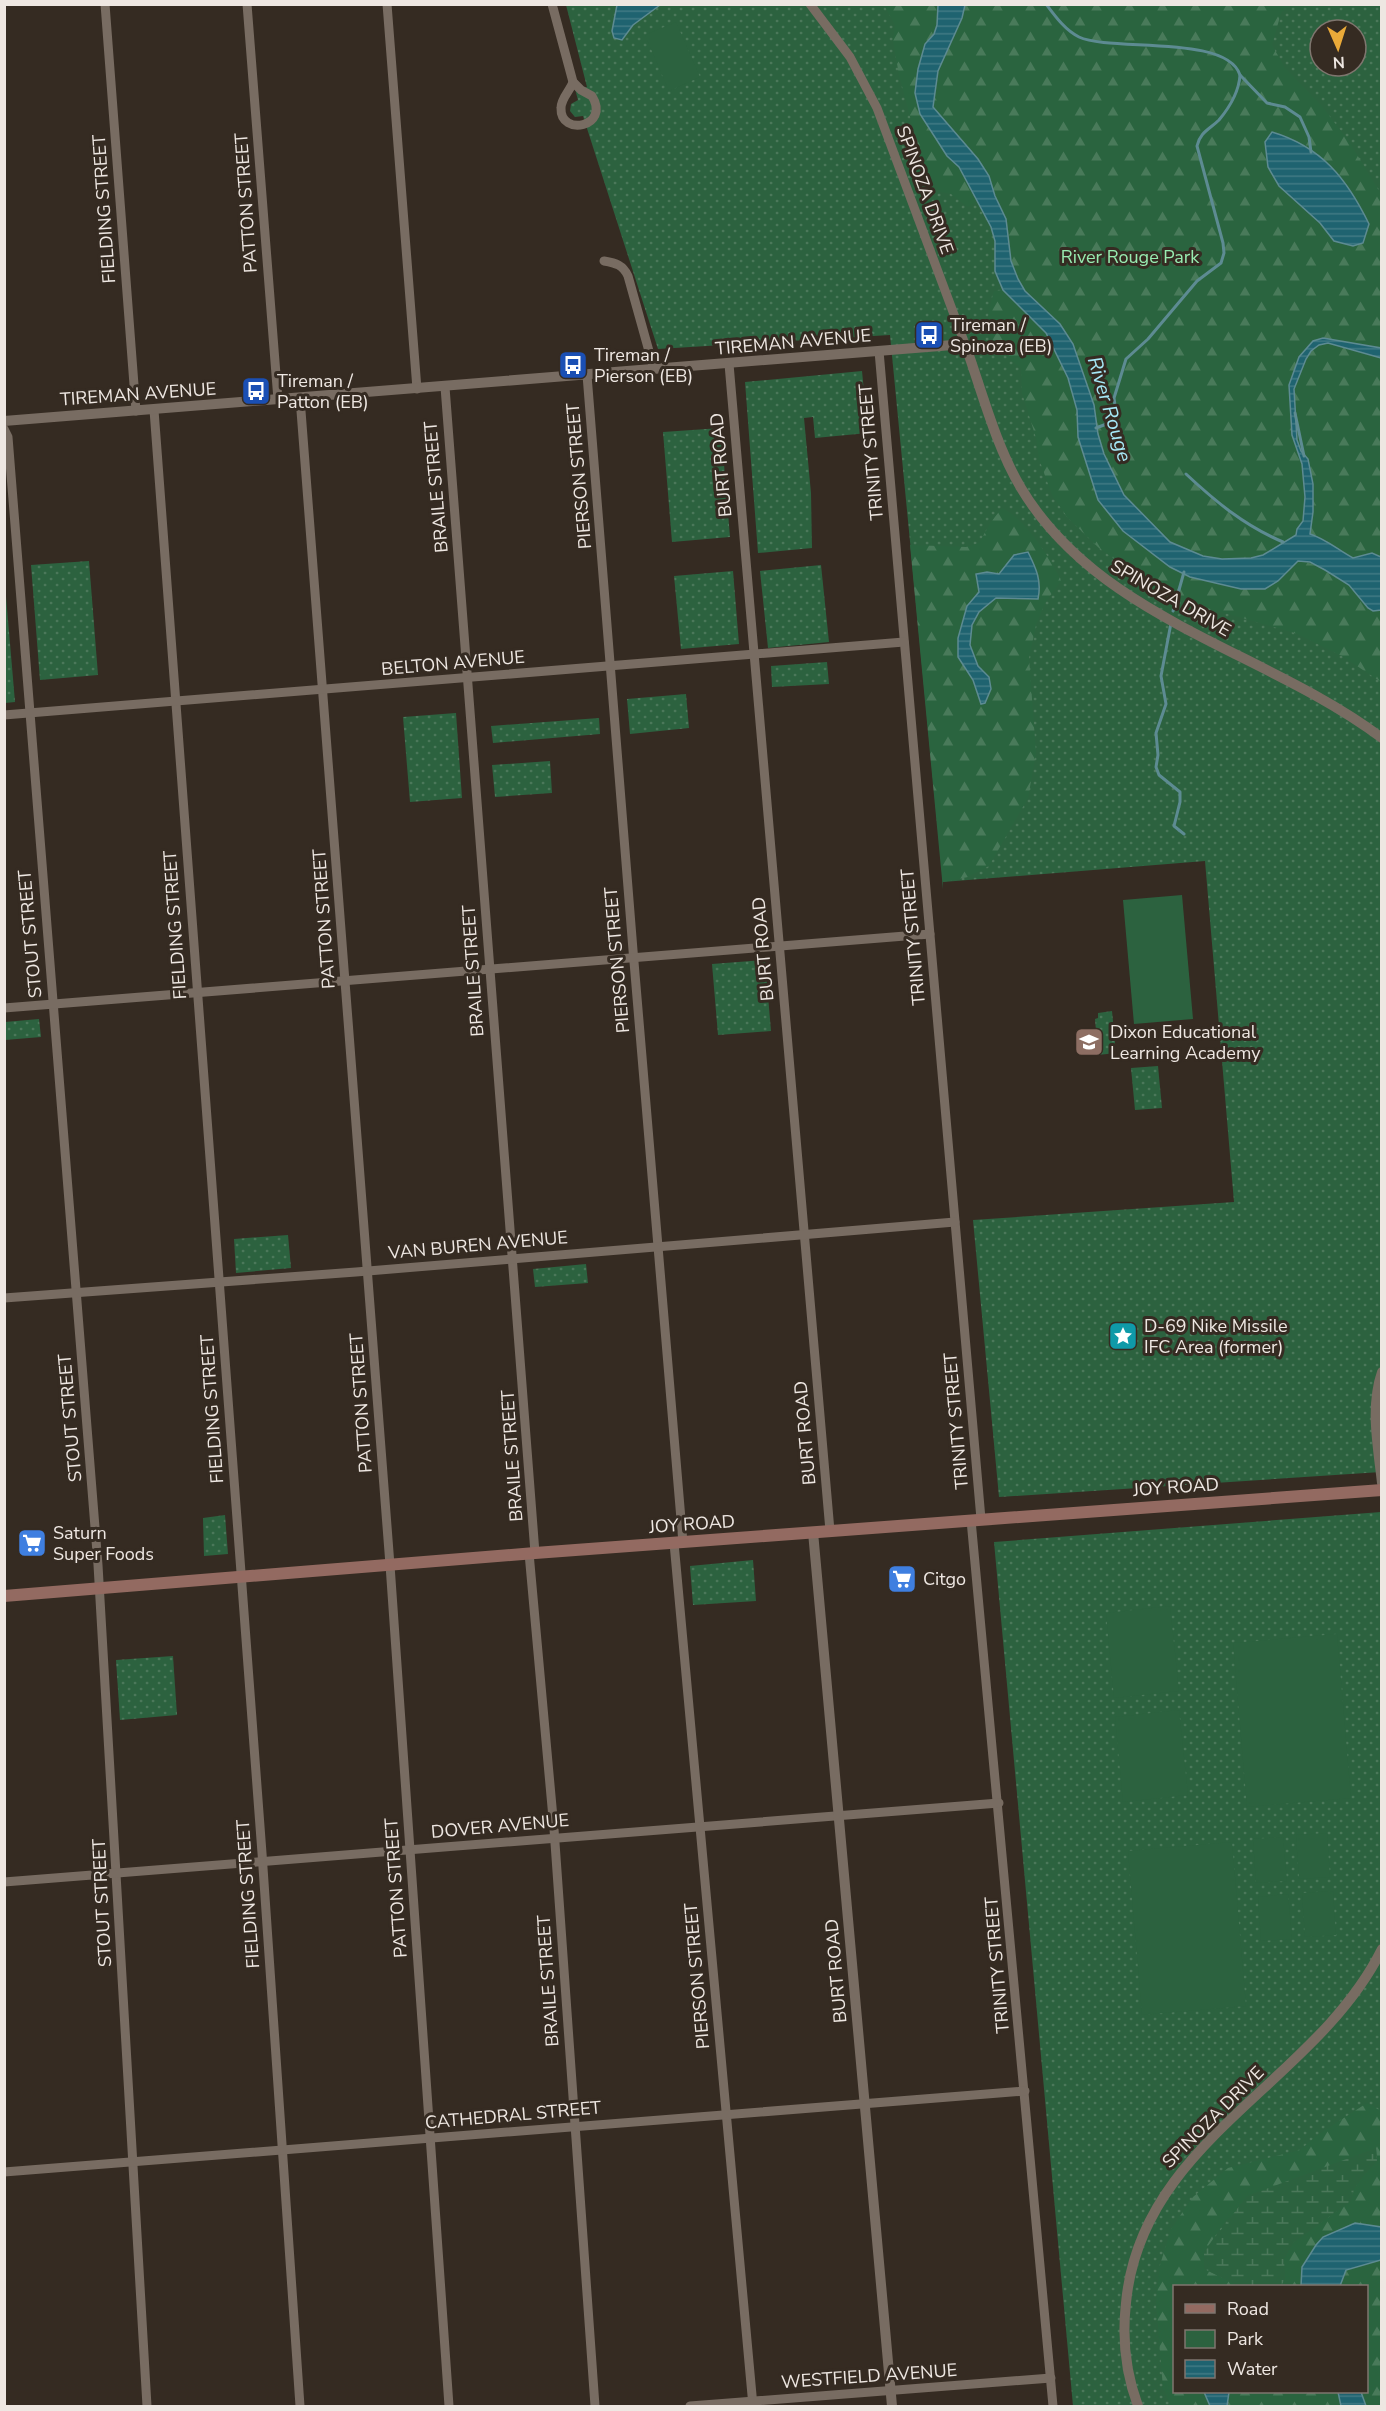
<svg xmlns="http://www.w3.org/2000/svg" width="1386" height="2411" font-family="'Nunito Sans',sans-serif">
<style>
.green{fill:url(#green-dots);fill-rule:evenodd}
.forest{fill:url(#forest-firs);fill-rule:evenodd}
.wetland{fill:url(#wetland-marsh)}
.pitch{fill:#2c623f}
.water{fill:url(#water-rules);stroke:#5d8b92;stroke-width:1.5}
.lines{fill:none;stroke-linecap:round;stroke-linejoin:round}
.stream{stroke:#5d8b92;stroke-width:3}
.minor{stroke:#786c62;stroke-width:9}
.tertiary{stroke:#786c62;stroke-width:10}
.secondary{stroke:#936a61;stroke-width:12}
.labels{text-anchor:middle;stroke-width:6;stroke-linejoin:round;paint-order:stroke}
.street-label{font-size:18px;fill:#eee7e2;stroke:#352b22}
.park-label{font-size:18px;fill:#98ecb1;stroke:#352b22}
.poi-label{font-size:18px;fill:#eee7e2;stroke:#352b22;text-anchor:start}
.water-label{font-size:20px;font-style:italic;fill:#a6e9f7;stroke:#352b22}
</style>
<defs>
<pattern id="green-dots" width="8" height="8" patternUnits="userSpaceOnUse" patternTransform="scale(1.5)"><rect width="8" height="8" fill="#2c623f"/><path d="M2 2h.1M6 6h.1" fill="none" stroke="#4b785a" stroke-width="1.8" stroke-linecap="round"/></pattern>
<pattern id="forest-firs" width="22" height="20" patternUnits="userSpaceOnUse" patternTransform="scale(1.5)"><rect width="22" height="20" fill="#2a643f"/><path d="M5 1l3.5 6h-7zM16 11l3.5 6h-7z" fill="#497a5a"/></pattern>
<pattern id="wetland-marsh" width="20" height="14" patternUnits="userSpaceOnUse" patternTransform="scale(1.5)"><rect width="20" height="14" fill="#2c623f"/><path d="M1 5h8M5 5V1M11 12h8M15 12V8" fill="none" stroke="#4b785a"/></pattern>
<pattern id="water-rules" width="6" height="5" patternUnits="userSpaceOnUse" patternTransform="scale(1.5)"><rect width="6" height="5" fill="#1f6370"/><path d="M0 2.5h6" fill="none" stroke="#407984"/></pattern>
</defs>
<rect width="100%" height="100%" fill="#352b22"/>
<g class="green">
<path d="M566 5H1381V1472L999 1497 973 1220 1234 1202 1205 861 943 882 890 335 658 349 583 116 575 117 570 111 571 104 578 100 575 89 587 87ZM1320 30H1356V66H1320Z"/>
<path d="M862 371 868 433 815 438 813 417 804 418 811 493 812 548 758 553 745 382Z"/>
<path d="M721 428 730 537 672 542 663 432Z"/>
<path d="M89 561 98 675 40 680 31 565Z"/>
<path d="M821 565 829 642 768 648 760 571Z"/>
<path d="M733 571 739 644 681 649 674 576Z"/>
<path d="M4 573 15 702 5 703H4Z"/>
<path d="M827 662 829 684 772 687 771 666Z"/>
<path d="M686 694 689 728 630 734 627 699Z"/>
<path d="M456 713 462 798 410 802 403 717Z"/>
<path d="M599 718 600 734 493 743 491 726Z"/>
<path d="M550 761 552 793 495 797 492 765Z"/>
<path d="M765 960 771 1031 718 1035 712 964Z"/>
<path d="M1112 1011 1116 1053 1098 1055 1095 1019 1098 1018V1013Z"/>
<path d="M39 1019 41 1037 5 1040V1022Z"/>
<path d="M1158 1066 1162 1108 1135 1110 1131 1068Z"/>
<path d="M288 1235 291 1268 236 1273 234 1239Z"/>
<path d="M586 1264 588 1283 535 1287 533 1269Z"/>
<path d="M1381 1512V2406H1073L994 1542ZM1174 2286H1366V2392H1174Z"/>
<path d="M225 1515 228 1554 204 1556 203 1518Z"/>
<path d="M753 1560 756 1601 693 1605 690 1566Z"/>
<path d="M173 1656 177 1715 120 1720 116 1660Z"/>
</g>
<g class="forest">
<path d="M884 5H938L937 25 934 34 925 44 920 114 947 156 959 167 976 201 968 207 951 194 941 192 928 173 920 154 899 75 893 41 895 25Z"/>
<path d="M965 5H1290L1281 13 1272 45 1285 68 1321 105 1348 140 1381 194V557L1372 553 1353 558 1334 548 1324 538 1273 548 1263 555 1236 559 1203 556 1170 542 1124 495 1117 483 1098 434 1094 405 1038 303 1025 291 1018 279 1011 261 1006 219 995 196 989 176 960 137 932 107 938 71 962 18ZM1291 138 1334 168V241L1320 223 1279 186Z"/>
<path d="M1003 290 1046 333 1068 378 1077 410 1078 437 1098 500 1123 531 1170 567 1190 577 1241 589H1265L1291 570 1298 561C1314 562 1323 570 1337 579 1341 581 1346 583 1349 586 1361 595 1365 613 1381 610V682L1342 656 1295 633 1193 604 1156 589 1099 548 1067 517 1052 495 1039 459 1036 438 1022 393 1021 368C989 342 981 334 994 291Z"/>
<path d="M1002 508C1024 518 1051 558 1061 581L1045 603 1036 625 1029 658 1036 753 1028 798 989 866 968 877 943 882V889L910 545 966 547 979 543 991 522ZM1014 555 1029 599C1020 598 1005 594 996 598 993 600 991 603 989 605 962 627 966 654 989 677L981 703 973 680 965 670 967 606 979 592 987 572 999 574Z"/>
<path d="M1367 2103 1381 2111V2227L1355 2223 1323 2237 1302 2267 1301 2286H1281L1285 2279 1284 2259 1293 2243 1351 2201 1354 2189 1364 2175 1377 2161 1376 2148 1227 2219 1204 2252 1205 2269 1239 2286H1174V2392H1204L1210 2406H1171L1163 2388 1156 2303 1160 2265 1171 2229 1193 2197 1228 2168 1300 2150 1319 2134Z"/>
<path d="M1377 2260H1381V2406H1366L1361 2392H1366V2286H1340L1346 2270Z"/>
<path d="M1229 2392H1337L1341 2406H1227Z"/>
</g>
<path class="wetland" d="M1376 2148 1377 2161 1364 2175 1354 2189 1351 2201 1293 2243 1284 2259 1285 2279 1281 2286H1239L1204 2269V2252L1247 2196Z"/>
<g class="pitch">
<path d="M676 22 700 77 669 91 645 35Z"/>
<path d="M1182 895 1193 1019 1134 1024 1123 900Z"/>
<path d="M1170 1606 1179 1691 1114 1698 1106 1613Z"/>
<path d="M1337 1634 1351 1798 1247 1807 1233 1643Z"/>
<path d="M1179 1710 1188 1795 1123 1802 1115 1717Z"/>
<path d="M1327 1833 1330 1877 1299 1879 1296 1835Z"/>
<path d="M1283 1837 1287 1881 1256 1883 1253 1839Z"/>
<path d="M1232 1842 1246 2006 1142 2015 1128 1851Z"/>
<path d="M1333 1891 1336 1935 1305 1937 1302 1893Z"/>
<path d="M1288 1894 1292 1939 1261 1941 1258 1897Z"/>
</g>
<g class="water">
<path d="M617 5V4L660 5 633 25 622 40 614 38 612 31Z"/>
<path d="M938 5H965L962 18 938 71 933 107 978 159 989 176 995 196 1006 219 1011 261 1018 279 1025 291 1060 324 1073 344 1094 405 1098 434 1104 454 1124 495 1170 542 1203 556 1222 559 1251 558 1263 555 1296 535 1297 529 1303 521 1305 497 1302 464 1292 435 1289 385 1299 357 1313 341 1323 338 1381 348V358L1328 343 1319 345 1311 351 1306 359 1294 389 1297 440 1301 451 1308 459 1313 484V512L1310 534C1326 539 1338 550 1353 558L1372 553 1381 557V610L1373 611 1368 608 1349 585 1325 570 1310 562 1298 561 1278 581 1265 589H1241L1190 577 1170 567 1123 531 1098 500 1078 437 1077 410 1068 378 1046 333 1003 290 995 271V241L991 227 959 167 947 156 920 114 915 93 918 69 925 44 934 34 937 25Z"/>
<path d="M1272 132C1322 147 1347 179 1369 224L1363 243 1353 246 1334 241 1320 223 1279 186 1268 167 1265 142Z"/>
<path d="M1028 552C1036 568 1042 581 1038 599L996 598 979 612 972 625 970 645 978 666 989 677 991 689 985 703 981 704 973 680 958 657V638L967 606 979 592 976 574 987 572 999 574 1014 555Z"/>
<path d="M1355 2223 1381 2227V2260L1346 2270 1340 2286H1301L1302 2267 1316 2245 1323 2237Z"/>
<path d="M1204 2392H1229L1227 2406H1210Z"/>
<path d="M1338 2392H1361L1366 2406H1341Z"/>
</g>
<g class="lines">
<g class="stream">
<path d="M1046 4C1055 16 1065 30 1079 37 1110 52 1227 34 1240 75 1239 91 1229 108 1219 120 1210 129 1200 132 1197 146L1223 243 1224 253 1221 263 1197 281 1148 339 1126 359 1114 398 1117 420 1096 428"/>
<path d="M1240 75 1267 103 1285 107 1300 117 1309 137 1311 152"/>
<path d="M1295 413 1304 456"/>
<path d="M1186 474C1216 502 1245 526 1283 542"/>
<path d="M1177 597 1184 572"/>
<path d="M1173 611 1174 609"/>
<path d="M1171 623 1161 676 1166 704 1156 733 1158 755 1156 767 1159 775 1180 792V802L1174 826 1184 834"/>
</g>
<g class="minor">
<path d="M105 4 136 411"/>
<path d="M247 4 278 400"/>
<path d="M387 4 417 389"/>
<path d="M552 4 573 82"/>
<path d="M810 4 850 57 877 108 965 344"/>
<path d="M573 82 581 90 592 96C611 127 560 137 561 108 561 98 570 91 573 82Z"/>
<path d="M604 261C616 263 623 265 628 276L654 369"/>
<path d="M879 351 981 1519"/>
<path d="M729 364 830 1531"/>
<path d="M587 375 633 950 683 1543"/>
<path d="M445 387 535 1553"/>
<path d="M300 398 390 1565 449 2406"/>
<path d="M154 410 262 1853 300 2406"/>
<path d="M4 429 8 437 98 1565 147 2406"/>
<path d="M4 715 904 642"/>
<path d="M4 1008 930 934"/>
<path d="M4 1298 356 1272 955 1222"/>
<path d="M971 1520 1053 2406"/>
<path d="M674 1543 753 2406"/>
<path d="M529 1553 554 1829 595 2406"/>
<path d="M4 1882 999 1803"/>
<path d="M4 2172 1025 2091"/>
<path d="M690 2406 1051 2378"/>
</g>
<g class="tertiary">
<path d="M4 421 965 344C982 391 995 444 1021 488 1100 620 1265 650 1382 738"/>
<path d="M1382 1372C1370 1407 1378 1446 1382 1483"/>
<path d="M813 1532 892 2406"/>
<path d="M1138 2406C1126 2374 1122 2338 1126 2303 1141 2140 1315 2084 1382 1949"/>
</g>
<path class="secondary" d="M4 1596 535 1553 1382 1490"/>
</g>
<defs>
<g id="bus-square" transform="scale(1.5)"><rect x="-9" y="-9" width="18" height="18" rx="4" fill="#1a4fb4" stroke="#352b22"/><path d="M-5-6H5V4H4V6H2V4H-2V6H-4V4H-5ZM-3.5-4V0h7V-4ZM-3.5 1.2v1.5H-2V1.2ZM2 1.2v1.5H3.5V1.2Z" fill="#fff"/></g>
<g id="school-square" transform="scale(1.5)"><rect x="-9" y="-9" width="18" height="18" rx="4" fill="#8d6e63" stroke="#352b22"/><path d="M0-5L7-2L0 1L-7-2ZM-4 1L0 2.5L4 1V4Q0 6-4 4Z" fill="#fff"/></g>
<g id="sight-square" transform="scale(1.5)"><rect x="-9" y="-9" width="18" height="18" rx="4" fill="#0f9aa8" stroke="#352b22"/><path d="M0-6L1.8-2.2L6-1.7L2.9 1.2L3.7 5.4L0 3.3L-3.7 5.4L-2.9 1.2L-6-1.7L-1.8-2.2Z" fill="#fff"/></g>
<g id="supermarket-square" transform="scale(1.5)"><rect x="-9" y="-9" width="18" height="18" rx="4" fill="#3f7fe0" stroke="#352b22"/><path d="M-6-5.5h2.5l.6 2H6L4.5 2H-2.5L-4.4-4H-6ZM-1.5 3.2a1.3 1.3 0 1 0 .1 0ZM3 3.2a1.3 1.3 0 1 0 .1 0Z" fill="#fff"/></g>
</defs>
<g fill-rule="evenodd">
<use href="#bus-square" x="929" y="335"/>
<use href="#bus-square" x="573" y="365"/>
<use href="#bus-square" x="256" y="391"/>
<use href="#school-square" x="1089" y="1042"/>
<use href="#sight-square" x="1123" y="1336"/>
<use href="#supermarket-square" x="32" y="1543"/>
<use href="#supermarket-square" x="902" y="1579"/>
</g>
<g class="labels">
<g class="street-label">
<text transform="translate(925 190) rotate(70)" y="6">SPINOZA DRIVE</text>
<text transform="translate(246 203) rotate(-94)" y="6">PATTON STREET</text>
<text transform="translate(104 209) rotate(-94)" y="6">FIELDING STREET</text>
<text transform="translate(793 342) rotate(-5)" y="6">TIREMAN AVENUE</text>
<text transform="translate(138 394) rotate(-4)" y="6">TIREMAN AVENUE</text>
<text transform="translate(871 452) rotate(-95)" y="6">TRINITY STREET</text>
<text transform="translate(721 465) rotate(-95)" y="6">BURT ROAD</text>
<text transform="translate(579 476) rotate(-95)" y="6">PIERSON STREET</text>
<text transform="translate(436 487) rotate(-95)" y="6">BRAILE STREET</text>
<text transform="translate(1171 598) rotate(30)" y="6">SPINOZA DRIVE</text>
<text transform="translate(453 663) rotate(-5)" y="6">BELTON AVENUE</text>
<text transform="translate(324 919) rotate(-94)" y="6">PATTON STREET</text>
<text transform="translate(175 925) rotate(-94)" y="6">FIELDING STREET</text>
<text transform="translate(30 934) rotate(-95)" y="6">STOUT STREET</text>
<text transform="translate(913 937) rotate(-95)" y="6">TRINITY STREET</text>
<text transform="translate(763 949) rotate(-95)" y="6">BURT ROAD</text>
<text transform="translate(617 960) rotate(-95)" y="6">PIERSON STREET</text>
<text transform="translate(473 971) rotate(-94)" y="6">BRAILE STREET</text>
<text transform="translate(478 1245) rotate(-5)" y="6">VAN BUREN AVENUE</text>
<text transform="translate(361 1403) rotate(-94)" y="6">PATTON STREET</text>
<text transform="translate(212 1409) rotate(-94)" y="6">FIELDING STREET</text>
<text transform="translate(70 1418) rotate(-95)" y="6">STOUT STREET</text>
<text transform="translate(956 1421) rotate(-95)" y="6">TRINITY STREET</text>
<text transform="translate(805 1433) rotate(-95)" y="6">BURT ROAD</text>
<text transform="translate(512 1456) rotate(-94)" y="6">BRAILE STREET</text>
<text transform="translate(1176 1487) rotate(-4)" y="6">JOY ROAD</text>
<text transform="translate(692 1524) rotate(-4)" y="6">JOY ROAD</text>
<text transform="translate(500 1826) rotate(-5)" y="6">DOVER AVENUE</text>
<text transform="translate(396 1888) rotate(-94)" y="6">PATTON STREET</text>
<text transform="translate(248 1894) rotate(-94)" y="6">FIELDING STREET</text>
<text transform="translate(102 1903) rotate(-93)" y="6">STOUT STREET</text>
<text transform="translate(997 1965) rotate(-95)" y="6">TRINITY STREET</text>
<text transform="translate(836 1971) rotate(-95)" y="6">BURT ROAD</text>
<text transform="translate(697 1976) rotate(-95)" y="6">PIERSON STREET</text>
<text transform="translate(548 1981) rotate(-94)" y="6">BRAILE STREET</text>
<text transform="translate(513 2115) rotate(-5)" y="6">CATHEDRAL STREET</text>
<text transform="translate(1213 2117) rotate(-45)" y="6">SPINOZA DRIVE</text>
<text transform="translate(869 2376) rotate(-4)" y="6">WESTFIELD AVENUE</text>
</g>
<g class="park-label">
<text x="1130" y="263">River Rouge Park</text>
</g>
<g class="poi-label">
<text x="950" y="331">Tireman /<tspan x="950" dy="21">Spinoza (EB)</tspan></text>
<text x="594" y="361">Tireman /<tspan x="594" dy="21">Pierson (EB)</tspan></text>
<text x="277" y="387">Tireman /<tspan x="277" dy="21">Patton (EB)</tspan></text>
<text x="1110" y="1038">Dixon Educational<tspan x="1110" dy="21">Learning Academy</tspan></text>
<text x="1144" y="1332">D-69 Nike Missile<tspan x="1144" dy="21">IFC Area (former)</tspan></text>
<text x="53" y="1539">Saturn<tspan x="53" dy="21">Super Foods</tspan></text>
<text x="923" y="1585">Citgo</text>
</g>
<g class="water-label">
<text transform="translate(1110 409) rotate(73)" y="7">River Rouge</text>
</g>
</g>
<rect width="1386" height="2411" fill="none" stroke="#eee7e2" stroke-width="12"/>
<rect x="1173" y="2285" width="195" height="108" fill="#352b22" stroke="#7f766f" stroke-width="1.5"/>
<rect x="1185" y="2304" width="30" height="9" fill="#936a61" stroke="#7f766f" stroke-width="1.5"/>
<text x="1227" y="2315" font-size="18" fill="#eee7e2">Road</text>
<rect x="1185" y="2330" width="30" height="18" fill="#2c623f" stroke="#7f766f" stroke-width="1.5"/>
<text x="1227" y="2345" font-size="18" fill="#eee7e2">Park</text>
<rect x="1185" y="2360" width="30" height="18" fill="url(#water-rules)" stroke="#7f766f" stroke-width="1.5"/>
<text x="1227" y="2375" font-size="18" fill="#eee7e2">Water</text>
<g transform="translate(1338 48) rotate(177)"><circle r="28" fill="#352b22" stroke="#7f766f" stroke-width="1.5"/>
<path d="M0-4.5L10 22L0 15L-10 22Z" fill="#eaaa39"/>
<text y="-9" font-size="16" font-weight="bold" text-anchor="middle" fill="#eee7e2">N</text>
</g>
</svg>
